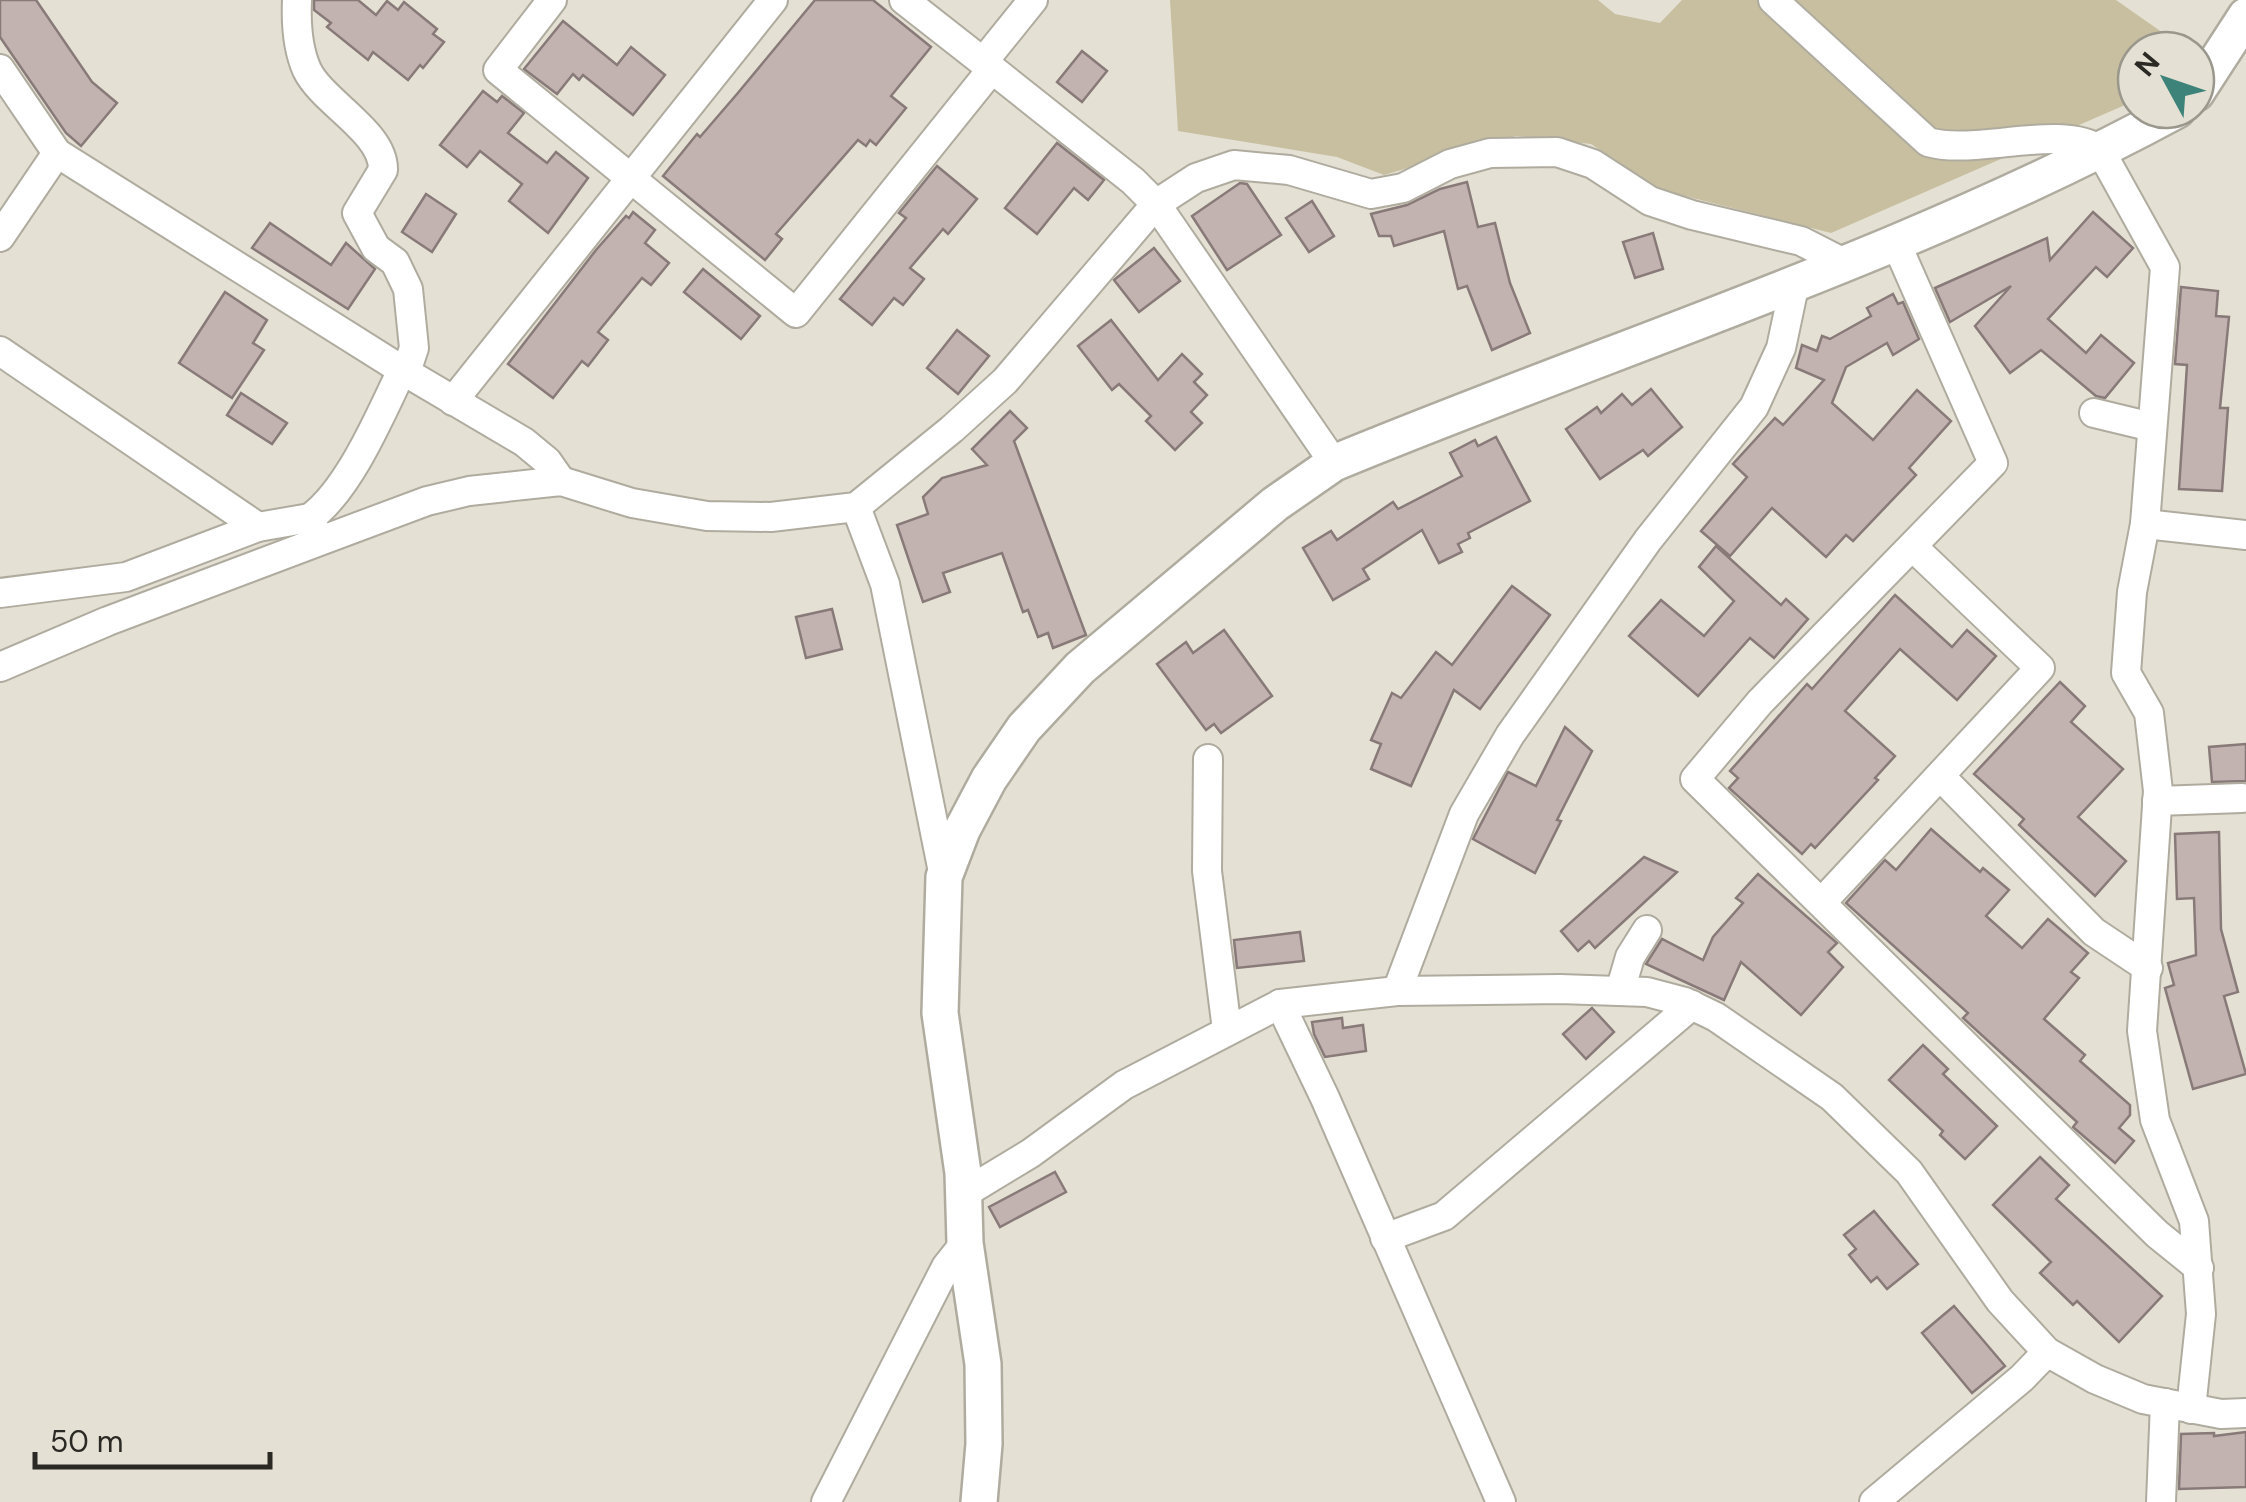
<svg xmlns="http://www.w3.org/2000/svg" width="2246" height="1502" font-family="'DM Sans',sans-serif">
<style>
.green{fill:#c8bfa0}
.building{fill:#c2b3b1;stroke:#887a78;stroke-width:2.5}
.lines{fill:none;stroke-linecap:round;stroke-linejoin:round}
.minor-casing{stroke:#afac9f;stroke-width:32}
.tertiary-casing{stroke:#afac9f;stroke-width:40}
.minor{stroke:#fff;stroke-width:28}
.tertiary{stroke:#fff;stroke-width:35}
</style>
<rect width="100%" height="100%" fill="#e4e0d3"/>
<path class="green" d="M1170 0H1598L1615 14 1660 23 1682 0H2116L2186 49 2136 50V95L2125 105 1831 233 1661 190 1591 144 1516 136 1384 175 1337 157 1178 131Z"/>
<g class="building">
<path d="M0 0H36L92 82 117 103 81 146 66 133 0 37Z"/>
<path d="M314 0H358L376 15 387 1 398 10 404 2 437 29 433 34 444 42 423 68 420 65 408 80 373 52 368 60 327 27 331 23 314 10Z"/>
<path d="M815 0H873L931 47 891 96 906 108 876 145 870 140 866 146 858 140 776 234 782 239 765 260 663 176 697 134 700 137 737 94Z"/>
<path d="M563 21 617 65 631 47 665 75 633 115 583 75 579 80 573 74 557 94 524 69Z"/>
<path d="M1082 51 1107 71 1082 102 1057 82Z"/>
<path d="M483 91 497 102 502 96 524 113 508 133 547 163 556 152 588 178 548 233 509 201 522 184 480 151 467 167 440 145Z"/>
<path d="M1057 143 1104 180 1088 200 1074 188 1037 234 1005 208Z"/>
<path d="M937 166 977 199 948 234 943 229 910 268 924 279 903 305 894 298 872 325 840 299 906 218 899 213Z"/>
<path d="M1467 182 1478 227 1495 223 1510 283 1530 333 1492 350 1467 286 1458 289 1444 231 1394 246 1391 236H1379L1371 214 1407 205 1440 189Z"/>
<path d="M1240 183 1247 184 1281 235 1227 270 1192 216Z"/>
<path d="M426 194 456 214 432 252 402 232Z"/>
<path d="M1312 201 1334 236 1309 252 1286 218Z"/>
<path d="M633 212 655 230 645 243 669 263 651 285 642 278 598 332 608 340 588 366 582 361 553 398 508 364 596 250 626 216 629 218Z"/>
<path d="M2093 212 2133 248 2107 277 2096 267 2048 319 2086 353 2101 335 2134 363 2105 398 2096 396 2041 350 2010 373 1975 326 2011 286 1950 322 1935 288 2047 238 2050 260Z"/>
<path d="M270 223 331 265 346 243 375 269 348 309 252 248Z"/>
<path d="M1653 233 1663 269 1635 278 1623 242Z"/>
<path d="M1154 248 1180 281 1139 312 1114 280Z"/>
<path d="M703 269 760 316 741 339 684 292Z"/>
<path d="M2181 287 2218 291 2216 316 2229 317 2220 408H2228L2222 491 2179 489 2187 365 2175 364Z"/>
<path d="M225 292 267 320 253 343 264 350 232 398 179 363Z"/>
<path d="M1893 294 1898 304 1903 302 1919 339 1893 355 1887 343 1846 367 1832 403 1873 440 1917 390 1951 421 1909 468 1916 475 1853 541 1846 535 1826 557 1772 508 1730 556 1701 531 1747 477 1733 464 1775 418 1783 425 1824 380 1796 368 1802 345 1817 351 1822 336 1830 339 1871 316 1867 308Z"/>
<path d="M1111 320 1158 380 1182 354 1202 374 1194 382 1207 395 1191 412 1202 423 1175 450 1146 421 1151 416 1119 384 1112 390 1078 346Z"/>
<path d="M957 330 989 356 958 394 927 368Z"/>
<path d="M1651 389 1682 427 1648 456 1643 450 1600 479 1566 429 1597 407 1601 413 1622 394 1632 405Z"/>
<path d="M241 393 287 423 272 444 227 415Z"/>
<path d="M1010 411 1027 428 1014 441 1086 635 1053 648 1048 633 1038 637 1028 610 1023 612 1002 553 943 573 950 592 923 602 897 525 928 514 923 497 942 478 987 465 972 449Z"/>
<path d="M1496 437 1530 501 1468 533 1470 538 1458 544 1462 552 1439 563 1422 530 1363 569 1369 579 1333 600 1303 548 1331 531 1337 540 1393 502 1398 509 1462 476 1450 453 1475 440 1478 446Z"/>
<path d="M1716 546 1781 605 1786 599 1808 619 1774 658 1750 638 1698 696 1629 636 1661 600 1704 636 1734 601 1699 567Z"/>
<path d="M1512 586 1550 615 1480 709 1454 690 1411 786 1371 769 1381 744 1371 740 1392 693 1401 698 1436 652 1452 665Z"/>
<path d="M1895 595 1952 647 1967 630 1996 656 1957 700 1900 649 1845 711 1895 756 1875 778 1878 780 1815 848 1811 844 1802 854 1729 788 1738 778 1730 771 1807 684 1812 689Z"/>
<path d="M832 609 842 649 806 658 796 617Z"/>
<path d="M1224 630 1272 696 1221 733 1214 724 1206 730 1157 664 1186 642 1193 653Z"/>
<path d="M2060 682 2085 706 2071 722 2123 769 2078 817 2126 861 2095 896 2019 825 2024 819 1974 774Z"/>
<path d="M1565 727 1592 751 1557 820 1561 821 1535 873 1473 839 1508 772 1536 786Z"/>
<path d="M2246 744V781L2212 782 2209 747Z"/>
<path d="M1931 829 1980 872 1983 868 2009 890 1986 916 2022 948 2048 919 2088 953 2071 972 2079 978 2044 1019 2085 1055 2080 1061 2130 1105V1115L2119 1128 2134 1141 2115 1163 2073 1127 2077 1122 1963 1018 1968 1013 1846 903 1885 860 1896 870Z"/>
<path d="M2219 832 2221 929 2238 992 2224 996 2246 1074 2193 1089 2165 988 2174 985 2168 963 2196 955 2194 898 2177 899 2175 834Z"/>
<path d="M1644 857 1677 872 1595 948 1589 941 1578 951 1561 931Z"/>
<path d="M1758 874 1837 943 1828 952 1843 967 1801 1015 1741 962 1724 1000 1646 964 1662 939 1703 960 1713 937 1743 903 1736 898Z"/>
<path d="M1300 932 1304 961 1237 968 1234 940Z"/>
<path d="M1592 1008 1614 1032 1586 1059 1563 1034Z"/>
<path d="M1342 1018 1343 1028 1363 1025 1366 1051 1325 1057 1314 1034 1312 1022Z"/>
<path d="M1923 1045 1948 1069 1943 1074 1997 1126 1965 1159 1940 1135 1943 1131 1889 1080Z"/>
<path d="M2040 1157 2069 1185 2056 1199 2162 1296 2119 1342 2077 1301 2073 1305 2040 1273 2051 1262 1993 1205Z"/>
<path d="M1055 1172 1066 1192 1000 1227 989 1207Z"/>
<path d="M1874 1211 1918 1264 1887 1289 1877 1277 1871 1282 1849 1255 1856 1249 1844 1235Z"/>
<path d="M1954 1306 2005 1366 1972 1393 1922 1333Z"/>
<path d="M2246 1432V1487L2179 1489 2181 1434 2214 1433V1436Z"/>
</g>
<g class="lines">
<g class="minor-casing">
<g id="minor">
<path d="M297 0C296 22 298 50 307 70 323 103 384 132 383 170L357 213 376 248 395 262 408 289 414 348 406 372"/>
<path d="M552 0 498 70 796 313 992 69 1133 181 1156 204 1334 463"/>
<path d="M904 0 992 69"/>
<path d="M1773 0 1928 142C1975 156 2061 123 2100 150L2165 267 2145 524 2132 592 2126 673 2149 713 2158 791 2142 1031 2155 1120 2194 1221 2201 1314 2191 1409"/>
<path d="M983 62 1033 0"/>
<path d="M0 69 57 153 402 370 524 442 547 461 561 481"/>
<path d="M0 237 57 153"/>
<path d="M1896 243 1993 463 1760 702 1695 779 2157 1234 2199 1268"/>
<path d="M0 351 258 527"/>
<path d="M453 401 773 0"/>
<path d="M2094 413 2152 427"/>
<path d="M856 507 885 584 944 877"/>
<path d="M2145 524 2246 535"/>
<path d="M317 535 310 518C349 490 381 414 402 370"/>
<path d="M0 593 126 577 258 527 310 518"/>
<path d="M0 667 108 621 320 541 427 501 469 491 561 481 632 503 707 516 771 517 856 507 952 429 1005 381 1156 204 1196 178 1234 165 1289 170 1371 194 1403 188 1450 164 1490 153 1557 152 1593 164 1650 201 1692 215 1801 241 1844 263"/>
<path d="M1208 759 1207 871 1227 1030"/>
<path d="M1941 777 2094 932 2148 968"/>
<path d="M2157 801 2242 798"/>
<path d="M1822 902 2040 668 1913 547"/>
<path d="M1397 991 1464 814 1510 735 1648 540 1754 407 1781 348 1795 282"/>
<path d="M1620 991 1630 957 1647 930"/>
<path d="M1280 1004 1325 1098 1501 1502"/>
<path d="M965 1193 1031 1153 1124 1085 1280 1004 1397 991 1560 989 1647 992 1685 1002 1716 1017 1832 1097 1909 1172 2000 1301 2047 1352 2095 1379 2143 1399 2221 1414 2246 1413"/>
<path d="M1385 1238 1444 1216 1692 1005"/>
<path d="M826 1502 946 1267 965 1243"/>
<path d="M1874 1502 2022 1378 2047 1352"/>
<path d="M2161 1502 2165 1403"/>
</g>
</g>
<g class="tertiary-casing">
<g id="tertiary">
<path d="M2196 93 2246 16"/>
<path d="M979 1502 984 1444 983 1364 965 1243 963 1173 940 1013 944 877 962 830 989 779 1024 728 1080 668 1275 504 1334 463C1615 347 1909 255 2177 110"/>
</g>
</g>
<use href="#minor" class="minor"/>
<use href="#tertiary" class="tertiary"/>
</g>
<g transform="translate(2166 80) rotate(310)"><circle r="48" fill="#e4e0d3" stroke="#9a978d" stroke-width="2.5"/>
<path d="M0-8L18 38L0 25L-18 38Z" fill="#3e837a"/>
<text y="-15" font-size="28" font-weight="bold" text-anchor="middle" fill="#2a2924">N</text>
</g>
<path d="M35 1452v15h235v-15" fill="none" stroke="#2a2924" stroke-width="5"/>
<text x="50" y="1452" font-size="30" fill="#2a2924" stroke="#e4e0d3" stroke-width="8" paint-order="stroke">50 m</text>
</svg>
